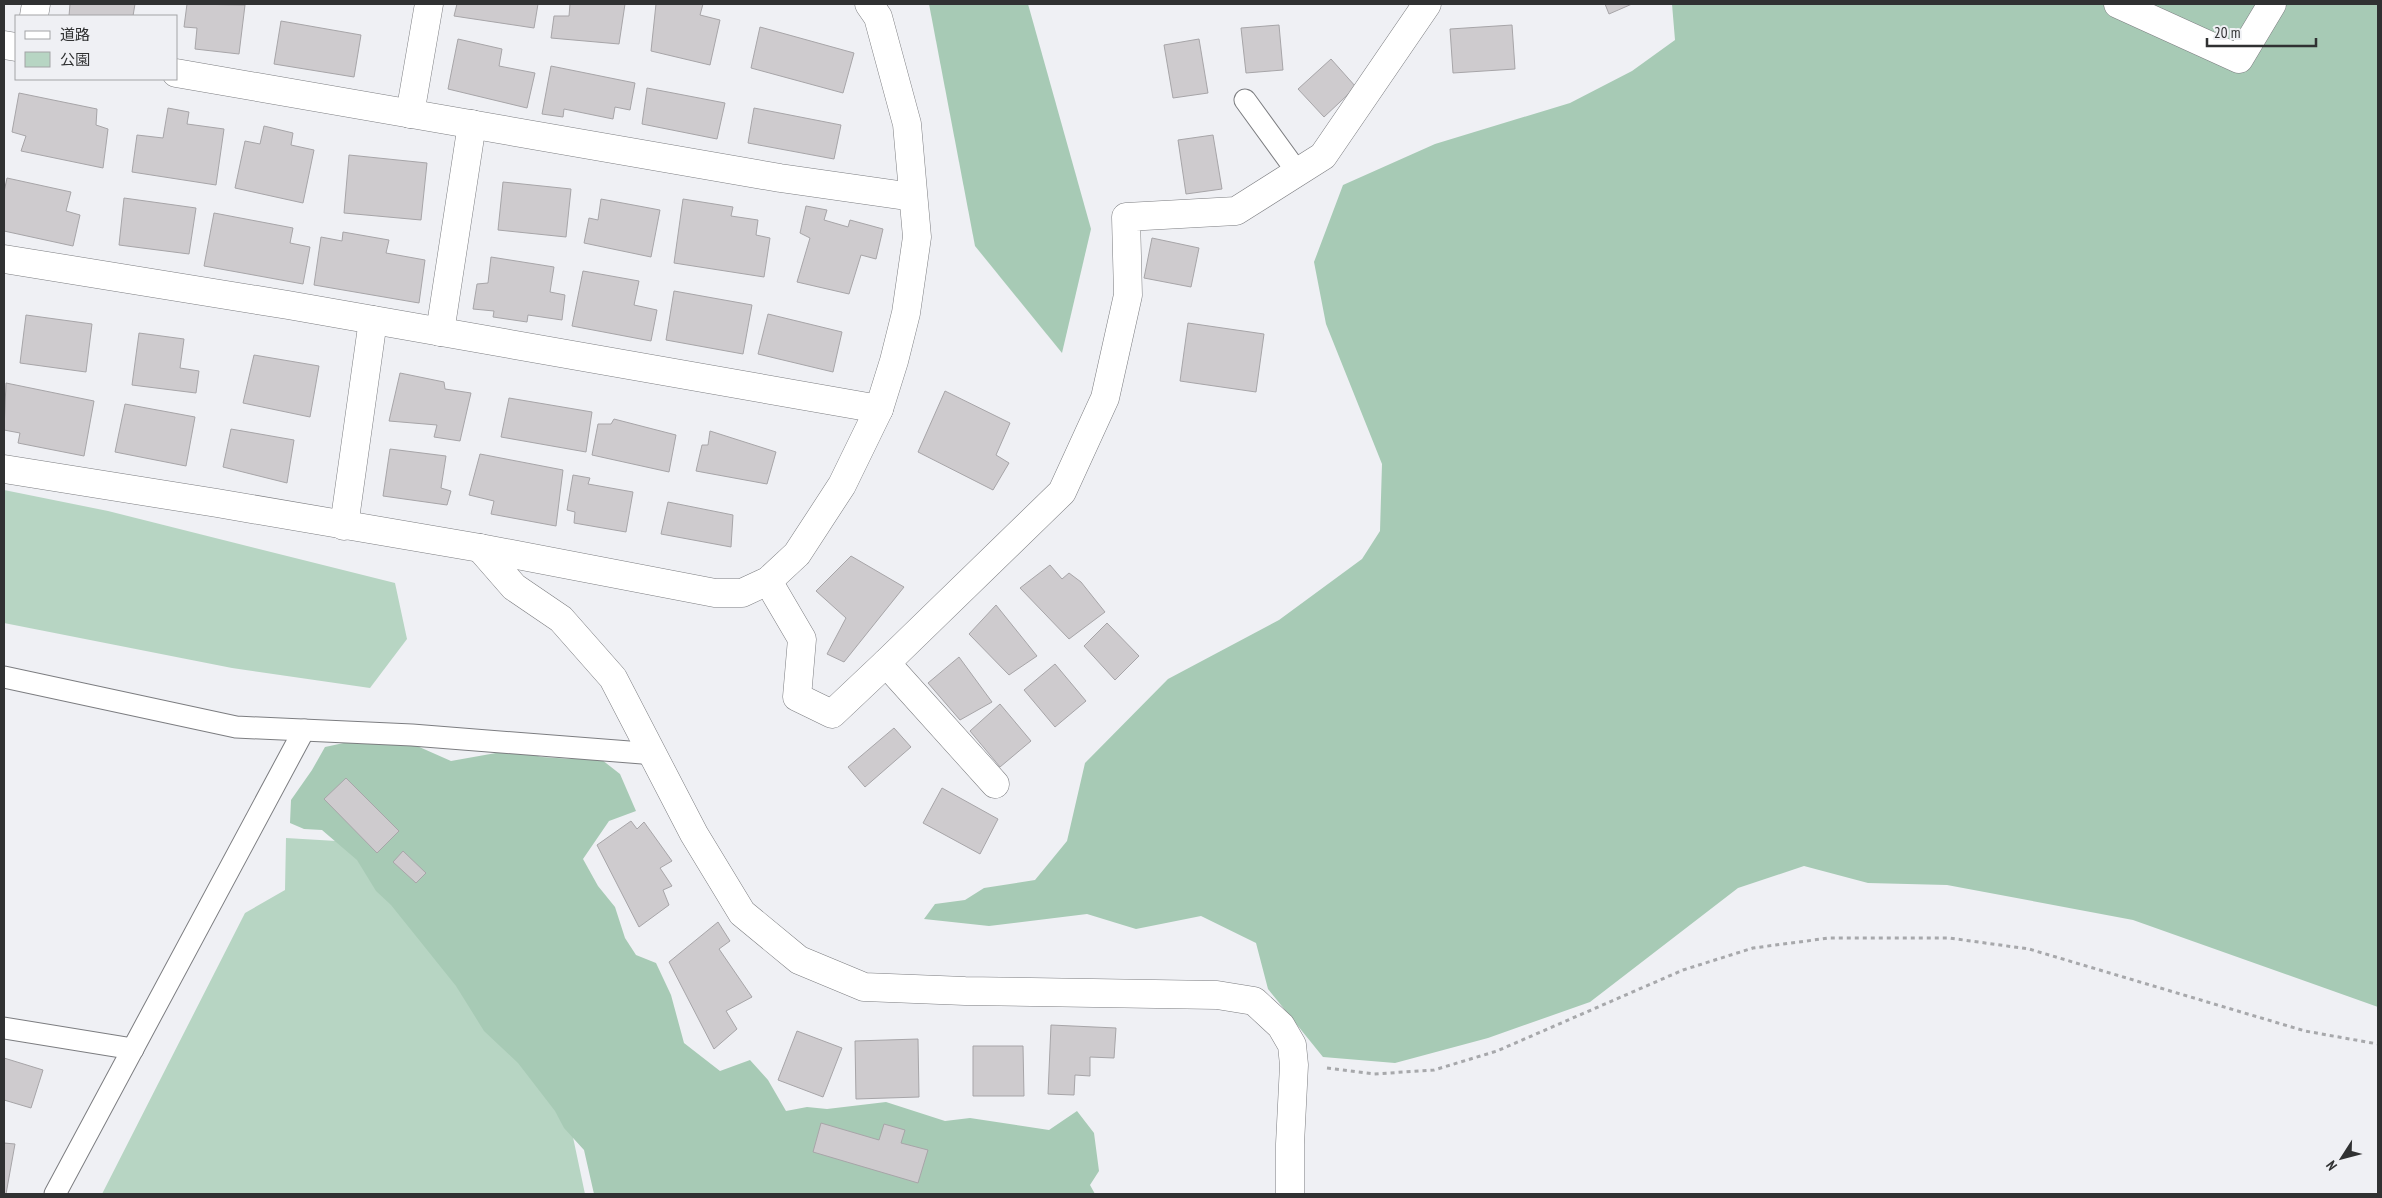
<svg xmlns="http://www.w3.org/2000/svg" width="2382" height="1198" font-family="'PT Sans Narrow','Noto Sans JP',sans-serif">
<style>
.green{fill:#b7d5c3}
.forest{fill:#a7cab5}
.building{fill:#cecbce;stroke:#a7a5a8}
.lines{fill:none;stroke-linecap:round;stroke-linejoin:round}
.lane-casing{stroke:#7c7d80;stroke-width:23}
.street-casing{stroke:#7c7d80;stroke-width:29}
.path{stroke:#a7a8ab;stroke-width:3;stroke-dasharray:4 4;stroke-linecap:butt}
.lane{stroke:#fff;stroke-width:21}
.street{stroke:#fff;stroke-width:28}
</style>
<rect width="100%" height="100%" fill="#eff0f4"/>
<g class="green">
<path d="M4 490 108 511 395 583 407 639 370 688 232 668 4 623Z"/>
<path d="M286 838 353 842 570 1123 585 1194H102L245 913 285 890Z"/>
</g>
<g class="forest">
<path d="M929 4H1028L1091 229 1062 353 975 246Z"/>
<path d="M1672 4H2378V1007L2133 920 1947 885 1868 883 1804 866 1738 888 1590 1002 1488 1038 1395 1063 1323 1057 1268 989 1256 943 1201 916 1136 929 1087 914 989 926 924 919 935 904 965 900 984 888 1035 880 1067 841 1085 763 1168 679 1279 620 1362 559 1380 531 1382 464 1326 324 1314 262 1343 185 1435 144 1570 103 1632 71 1675 40Z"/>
<path d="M353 741 408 742 451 761 513 750 542 757 571 759 597 756 620 774 636 811 609 821 583 859 598 886 615 907 625 938 636 955 656 963 671 995 684 1043 720 1071 750 1060 768 1080 786 1111 807 1107 827 1109 886 1102 945 1121 970 1118 1049 1130 1077 1111 1094 1133 1099 1171 1090 1185 1095 1194H594L584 1150 564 1128 555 1111 518 1063 484 1031 456 986 391 905 376 891 357 860 322 830 304 829 290 823 291 800 312 770 325 747Z"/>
</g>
<g class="building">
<path d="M70 4H135L133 16H69Z"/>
<path d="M187 4 245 5 239 54 195 49 197 28 184 27Z"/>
<path d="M457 4H538L534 28 454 16Z"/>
<path d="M570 4H625L619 44 551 38 554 16H569Z"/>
<path d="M656 4H703L700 15 720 20 710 65 651 51Z"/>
<path d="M1605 4H1632L1609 14Z"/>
<path d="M281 21 361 35 354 77 274 64Z"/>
<path d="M1279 25 1283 70 1246 73 1241 28Z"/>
<path d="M1512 25 1515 69 1453 73 1450 29Z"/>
<path d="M760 27 854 53 843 93 751 68Z"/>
<path d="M458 39 502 49 499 66 535 73 527 108 448 89Z"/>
<path d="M1199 39 1208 93 1173 98 1164 45Z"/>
<path d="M1331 59 1356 87 1324 117 1298 89Z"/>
<path d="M551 66 635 83 630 110 615 107 613 119 564 109 563 117 542 114Z"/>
<path d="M647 88 725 103 717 139 642 124Z"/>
<path d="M19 93 97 109 96 125 108 129 103 168 21 151 26 136 12 132Z"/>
<path d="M168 108 189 112 187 124 224 129 216 185 132 172 137 135 163 138Z"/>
<path d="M754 108 841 125 834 159 748 143Z"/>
<path d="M264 126 293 133 291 145 314 150 303 203 235 188 245 141 260 144Z"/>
<path d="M1213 135 1222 189 1186 194 1178 140Z"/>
<path d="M349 155 427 163 421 220 344 213Z"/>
<path d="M7 178 71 192 66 211 80 215 73 246 4 231V192Z"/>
<path d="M503 182 571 189 566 237 498 230Z"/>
<path d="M124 198 196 208 189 254 119 245Z"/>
<path d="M601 199 660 210 651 257 584 243 589 218 598 220Z"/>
<path d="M683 199 733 207 731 216 758 220 756 235 770 238 764 277 674 263Z"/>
<path d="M806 206 827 210 824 220 848 227 850 220 883 229 876 259 861 255 849 294 797 282 810 238 800 233Z"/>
<path d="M214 213 293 228 290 243 310 247 303 284 204 266Z"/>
<path d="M343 232 389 240 386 253 425 260 419 303 314 285 321 237 342 241Z"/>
<path d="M1152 238 1199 248 1191 287 1144 278Z"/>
<path d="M491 257 554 267 550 292 565 295 562 320 528 315 527 322 493 317 494 311 473 309 477 284 488 283Z"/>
<path d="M583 271 639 281 634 305 657 310 651 341 572 326Z"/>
<path d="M674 291 752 305 743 354 666 340Z"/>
<path d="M768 314 842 332 833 372 758 354Z"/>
<path d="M26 315 92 324 86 372 20 363Z"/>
<path d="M1188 323 1264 334 1256 392 1180 381Z"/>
<path d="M139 333 184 339 180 368 199 371 196 393 132 385Z"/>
<path d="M254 355 319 366 310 417 243 403Z"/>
<path d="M400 373 444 382 445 389 471 393 460 441 434 437 437 425 389 421Z"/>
<path d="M6 383 94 401 84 456 18 443 20 433 4 430Z"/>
<path d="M945 391 1010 423 996 455 1009 463 993 490 918 452Z"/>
<path d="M509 398 592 412 586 452 501 437Z"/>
<path d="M125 404 195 417 186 466 115 452Z"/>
<path d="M614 419 676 435 669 472 592 455 598 424H611Z"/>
<path d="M231 429 294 440 287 483 223 467Z"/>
<path d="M710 431 776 452 767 484 696 471 702 445H708Z"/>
<path d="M390 449 446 456 441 488 451 491 447 505 383 496Z"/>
<path d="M480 454 563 470 556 526 491 514 494 501 469 495Z"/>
<path d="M573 475 590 478 588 484 633 492 626 532 574 523 575 512 567 510Z"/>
<path d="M668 502 733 515 731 547 661 534Z"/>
<path d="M851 556 904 587 844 662 827 654 846 618 816 591Z"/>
<path d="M1050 565 1062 579 1069 573 1081 582 1105 612 1069 639 1020 588Z"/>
<path d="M996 605 1037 656 1009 675 969 634Z"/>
<path d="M1107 623 1139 656 1115 680 1084 646Z"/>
<path d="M959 657 992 702 960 720 928 683Z"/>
<path d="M1055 664 1086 701 1055 727 1024 690Z"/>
<path d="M1000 704 1031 741 1000 767 970 731Z"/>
<path d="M894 728 911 747 865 787 848 767Z"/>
<path d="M346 778 399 831 377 853 324 799Z"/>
<path d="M942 788 998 819 980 854 923 823Z"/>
<path d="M631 821 637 829 644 822 672 861 660 868 672 886 663 890 669 905 639 927 597 845Z"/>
<path d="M403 851 426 873 416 883 393 862Z"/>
<path d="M718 922 730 941 719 949 752 997 726 1011 737 1029 714 1049 669 962Z"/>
<path d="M1051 1025 1116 1028 1114 1058 1090 1057V1076L1075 1075 1074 1095 1048 1094Z"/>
<path d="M797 1031 842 1048 823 1097 778 1080Z"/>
<path d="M918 1039 919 1097 856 1099 855 1041Z"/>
<path d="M973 1046H1023L1024 1096H973Z"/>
<path d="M4 1058 43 1070 31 1108 4 1100Z"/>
<path d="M821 1123 879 1140 884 1124 905 1130 901 1143 928 1150 918 1183 813 1152Z"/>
<path d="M4 1143 15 1144 6 1194H4Z"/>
</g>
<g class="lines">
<g class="lane-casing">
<g id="lane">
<path d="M1245 100 1298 173"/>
<path d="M4 677 236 727 412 735 655 754"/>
<path d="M4 1028 133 1049"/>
<path d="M55 1194 304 730"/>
</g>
</g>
<g class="street-casing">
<g id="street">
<path d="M2118 4 2239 59 2272 4"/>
<path d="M34 16 36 4"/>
<path d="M4 45 16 47"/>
<path d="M176 73 780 178 913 197"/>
<path d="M410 114 429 4"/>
<path d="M4 259 288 305 879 409"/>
<path d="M440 332 472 124"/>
<path d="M4 469 217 503 480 548 715 593H742L768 581 797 554 842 485 879 409 894 361 906 313 917 237 907 124 878 17 869 4"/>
<path d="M344 526 373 320"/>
<path d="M480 548 514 587 561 619 613 678 694 834 742 913 799 960 864 987 965 991 1217 995 1254 1001 1281 1026 1292 1045 1294 1065 1290 1144V1194"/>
<path d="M768 581 802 639 797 697 832 714 886 663 1062 492 1105 398 1128 295 1126 217 1236 211 1323 156 1427 4"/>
<path d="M886 663 995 784"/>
</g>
</g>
<path class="path" d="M1327 1068 1374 1074 1434 1070 1497 1051 1683 970 1753 948 1829 938H1949L2029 949 2305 1031 2378 1044"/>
<use href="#lane" class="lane"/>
<use href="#street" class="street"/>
</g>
<rect width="2382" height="1198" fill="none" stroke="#303132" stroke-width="10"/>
<rect x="15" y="15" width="162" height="65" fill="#eff0f4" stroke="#a3a4a6"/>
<rect x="25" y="31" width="25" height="8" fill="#ffffff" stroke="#a3a4a6"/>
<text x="60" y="40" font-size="15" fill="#303132">道路</text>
<rect x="25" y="52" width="25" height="15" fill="#b7d5c3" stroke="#a3a4a6"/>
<text x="60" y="65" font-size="15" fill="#303132">公園</text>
<g transform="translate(2342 1158) rotate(234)" stroke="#eff0f4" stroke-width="4" paint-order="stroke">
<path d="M0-4L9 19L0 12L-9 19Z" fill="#303132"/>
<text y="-8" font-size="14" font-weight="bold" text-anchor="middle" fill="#303132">N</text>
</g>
<path d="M2207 38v8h109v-8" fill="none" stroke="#303132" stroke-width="2.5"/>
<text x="2214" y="38" font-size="15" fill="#303132" stroke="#eff0f4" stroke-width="4" paint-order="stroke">20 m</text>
</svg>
